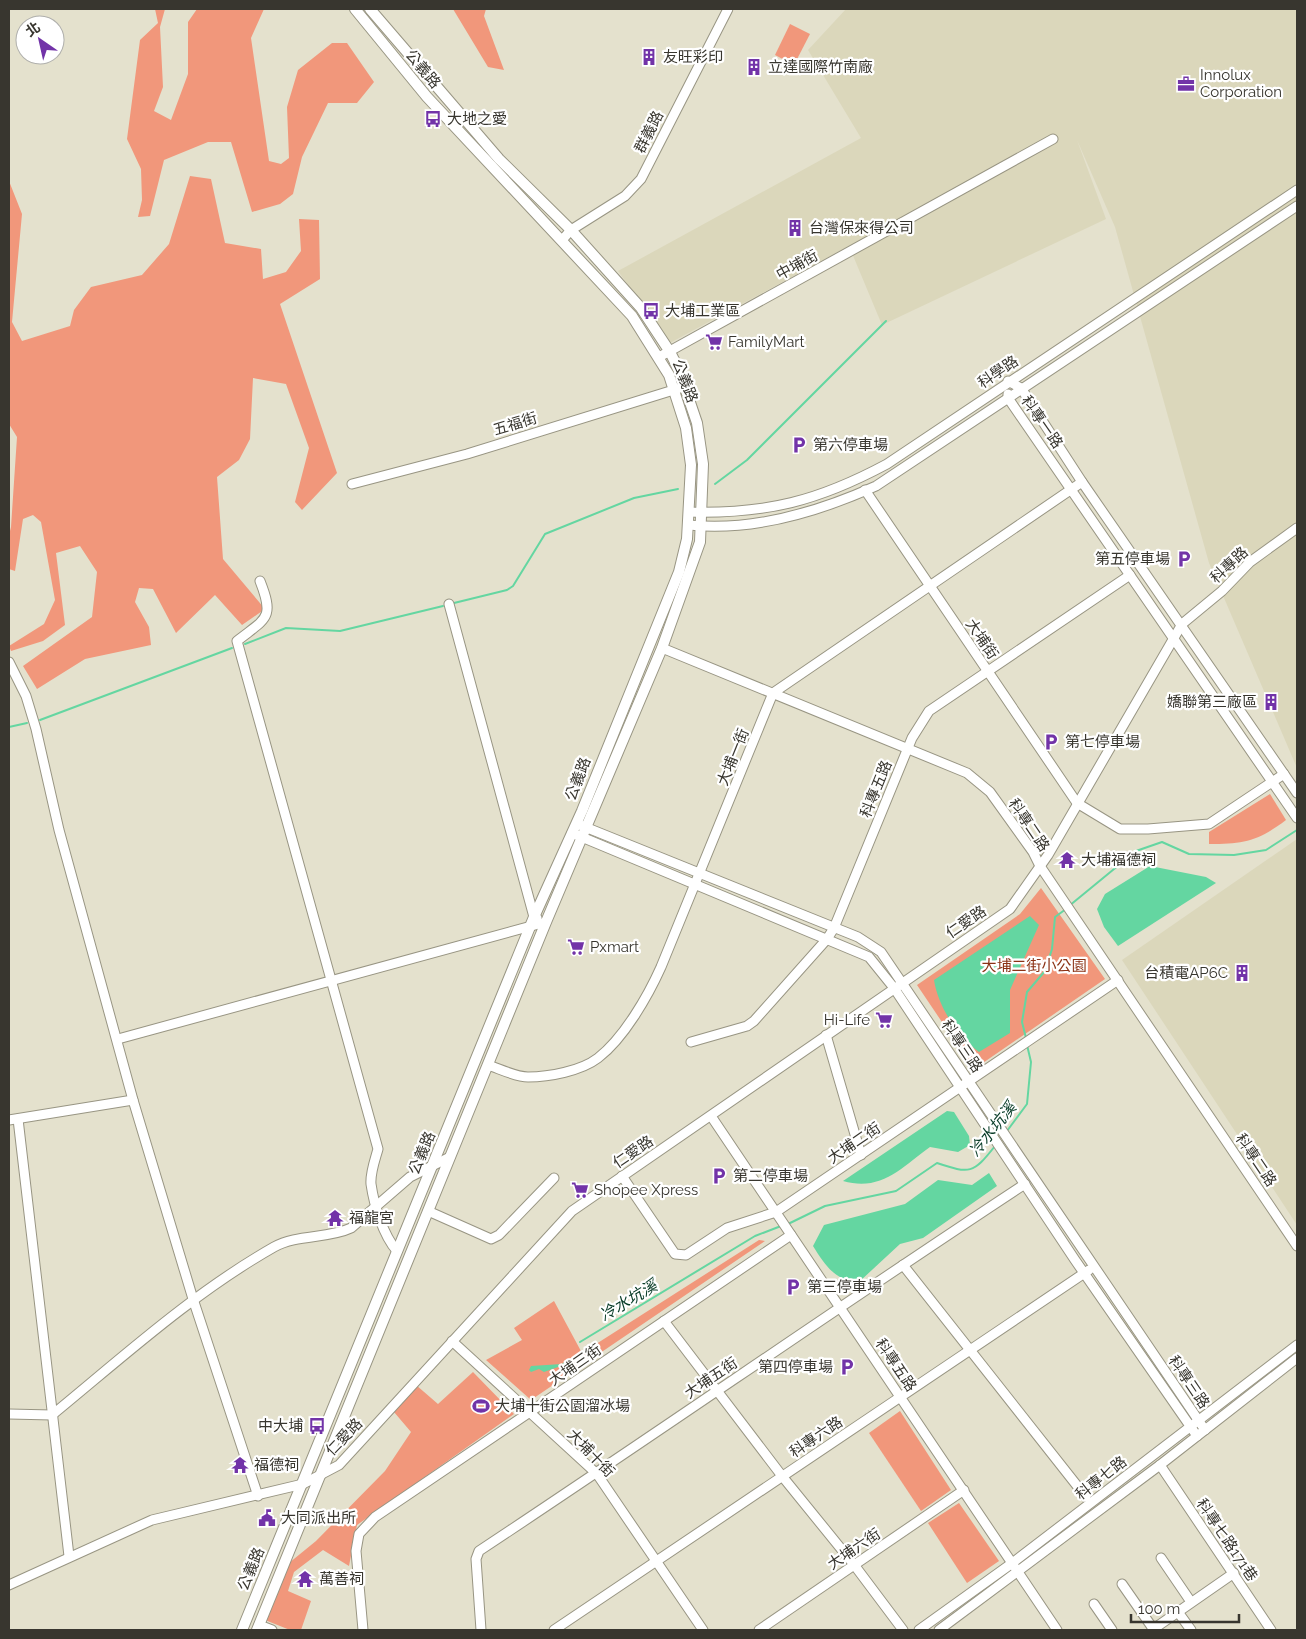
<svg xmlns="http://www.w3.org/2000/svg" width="1306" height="1639" font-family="Raleway,'Noto Sans TC',sans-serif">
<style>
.built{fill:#dbd7bb}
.green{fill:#f1977b}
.water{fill:#64d6a1}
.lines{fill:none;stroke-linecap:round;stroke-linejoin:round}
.stream{stroke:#64d6a1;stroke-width:2}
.minor-casing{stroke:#989583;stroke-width:11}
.major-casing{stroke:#989583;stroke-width:12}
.minor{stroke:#fff;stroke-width:9}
.major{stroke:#fff;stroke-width:10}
.labels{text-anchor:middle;stroke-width:4.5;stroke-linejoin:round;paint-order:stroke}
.poi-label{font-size:15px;fill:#38362f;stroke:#fff;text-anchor:start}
.street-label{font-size:15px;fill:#38362f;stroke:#fff}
.park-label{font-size:15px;fill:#8b3215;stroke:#fff}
.water-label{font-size:16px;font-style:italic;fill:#073b26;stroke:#fff}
</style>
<rect width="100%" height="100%" fill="#e4e1cd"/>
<g class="built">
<path d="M846 9H1297V768L1209 563 1115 227 1077 140 1106 219 882 325 849 246 670 343 618 271 861 138 808 50Z"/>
<path d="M1297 839V1225L1122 960Z"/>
</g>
<g class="green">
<path d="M155 9H165L160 27 163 87 154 111 171 120 188 74V22L197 9H264L251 38 269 161 281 164 289 158 287 107 298 70 332 43H347L374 82 357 103H328L302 157 293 194 280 204 252 212 231 142H208L164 160 150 216 138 217 142 200 141 169 127 139 140 40 158 23Z"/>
<path d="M453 9H486L484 16 504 70 488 67Z"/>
<path d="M790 24 810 34 794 65 775 55Z"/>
<path d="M190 176 211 179 225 243 261 249 263 279 286 272 301 251 299 219 319 220 320 279 280 304 337 473 302 510 295 502 309 448 286 384 253 378 250 439 239 460 217 477 223 559 265 609 242 625 215 595 176 633 153 589 139 588 135 602 149 627 151 645 85 659 37 689 23 666 92 617 97 572 80 546 56 553 65 625 43 641 11 651 9 646 44 624 55 600 41 522 33 515 23 519 15 571 9 569V535L11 527 17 437 9 424V181L22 214 12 322 22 341 70 326 74 310 91 287 142 275 169 244Z"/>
<path d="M1270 794 1286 820C1258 841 1244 844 1209 844V832Z"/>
<path d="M1041 888 1105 979 977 1067 971 1065 917 985 1020 914Z"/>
<path d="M759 1240 765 1241 531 1400 486 1360 522 1340 514 1328 554 1301 582 1353Z"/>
<path d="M473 1372 514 1414 357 1525 349 1566 323 1550 294 1572 288 1591 311 1601 301 1630H290L265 1620 289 1563 316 1541 385 1471 411 1432 394 1412 416 1385 438 1404Z"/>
<path d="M900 1411 951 1490 921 1511 869 1433Z"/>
<path d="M959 1503 999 1561 967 1583 928 1523Z"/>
</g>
<g class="water">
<path d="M1150 866 1206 877 1216 883 1118 946 1104 927 1097 909 1105 894Z"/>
<path d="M1030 916 1039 925 1010 990V1033L979 1052C957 1036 938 1006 934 980Z"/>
<path d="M947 1111 954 1112 969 1136 970 1145 958 1152 930 1147C901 1168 881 1192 843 1181Z"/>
<path d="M989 1173 997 1186 923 1238 900 1244 859 1282C835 1281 825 1265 813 1246L824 1225 905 1204 938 1180 972 1185Z"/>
<path d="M567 1360 569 1363 544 1372 539 1369 531 1372 529 1370 531 1366 562 1364Z"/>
</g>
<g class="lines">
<g class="stream">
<path d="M715 484 747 460 886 321"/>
<path d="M454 603 507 590 513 586 545 534 634 498 678 489"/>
<path d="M245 644 286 628 340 631 443 606"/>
<path d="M40 720 232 648"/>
<path d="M9 727 27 723"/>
<path d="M1069 906 1136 851 1162 842 1189 854 1234 855 1266 850 1297 830"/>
<path d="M1026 1038 1022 1022 1027 992 1045 971 1052 949 1055 917 1066 909"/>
<path d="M1007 1131 1027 1104 1031 1062 1027 1045"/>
<path d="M788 1224 825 1206 896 1191 937 1163C970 1174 973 1174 995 1146"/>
<path d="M580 1342 755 1236 781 1226"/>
</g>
<g class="minor-casing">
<g id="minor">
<path d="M562 240 571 230 625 196 641 179 728 9"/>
<path d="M659 357 1053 139"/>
<path d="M1008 381 1021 388 1082 482 1297 793"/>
<path d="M1008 394V398L1297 818"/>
<path d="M352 484 467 454 680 388"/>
<path d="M865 490 1077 803 1120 829H1148L1209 824 1284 774"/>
<path d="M689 512C767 514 818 501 887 464L1297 190"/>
<path d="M689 525C753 532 818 512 876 486L1297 206"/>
<path d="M260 581C275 619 266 618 237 641L378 1149C375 1160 370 1173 371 1184 374 1205 383 1235 397 1251"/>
<path d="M449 604 534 917 537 918"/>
<path d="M662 648 967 773 990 792 1033 852 1040 866 1297 1246"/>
<path d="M9 662 26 696 36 729 59 830 133 1100 193 1299 258 1496"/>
<path d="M580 825 858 937 881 952 1205 1430"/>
<path d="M572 833 869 957 894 988 1075 1260 1197 1436"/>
<path d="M826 1035 861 1155"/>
<path d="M118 1039 546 922"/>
<path d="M691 1042 747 1026 754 1021 827 939 834 928 912 738 929 711 1130 575"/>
<path d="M488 1065C500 1069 516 1077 528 1077 549 1077 581 1071 598 1058 624 1038 648 996 661 967L773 693 1082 482"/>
<path d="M711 1116 1057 1630"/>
<path d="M18 1119 69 1556"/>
<path d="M9 1120 133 1100"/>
<path d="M622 1176 675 1254 686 1255 727 1228 776 1212 1118 980"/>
<path d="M428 1211 491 1239 499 1235 554 1178"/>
<path d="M903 1265 1086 1497"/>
<path d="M664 1321 782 1476 855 1566 903 1630"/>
<path d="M452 1341 597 1474 703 1630"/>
<path d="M9 1414 52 1415C124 1356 193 1293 274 1247 297 1234 328 1239 351 1228L410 1177 450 1157"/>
<path d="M1160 1465 1271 1630"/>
<path d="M1161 1558 1191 1602"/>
<path d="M1122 1584 1154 1630"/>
<path d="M9 1585 152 1520 303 1484 339 1465 572 1211 1010 909 1048 855 1182 624 1222 591 1250 562 1297 528"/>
<path d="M1094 1604 1112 1630"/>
<path d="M1178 1612 1191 1630"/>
<path d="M259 1625 272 1630"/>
<path d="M363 1630 356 1551 359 1534 375 1517 791 1235"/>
<path d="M481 1630 476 1559 479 1551C662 1430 842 1304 1025 1184"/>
<path d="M554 1630 1089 1270"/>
<path d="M759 1630 964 1490"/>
<path d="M919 1630 1011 1564 1297 1345"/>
<path d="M939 1630 1160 1465 1297 1358"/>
<path d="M1152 1630 1234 1573"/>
</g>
</g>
<g class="major-casing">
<g id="major">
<path d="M242 1630 534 917 582 811 679 572 687 539 691 465 686 428 669 375 632 316 427 97 355 9"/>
<path d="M257 1630 546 922 662 648 700 542 703 464 697 423 679 370 670 352 641 308 571 230 499 159 370 9"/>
</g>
</g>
<use href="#minor" class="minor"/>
<use href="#major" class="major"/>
</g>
<defs>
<g id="building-bare" transform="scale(1.35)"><path d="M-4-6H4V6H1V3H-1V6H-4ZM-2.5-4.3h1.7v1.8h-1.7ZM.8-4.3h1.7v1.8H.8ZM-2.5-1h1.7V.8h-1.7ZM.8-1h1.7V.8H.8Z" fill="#7233a8" stroke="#fff" stroke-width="2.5" paint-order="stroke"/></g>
<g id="office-bare" transform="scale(1.35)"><path d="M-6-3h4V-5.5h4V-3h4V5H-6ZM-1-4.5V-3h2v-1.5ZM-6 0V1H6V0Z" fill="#7233a8" stroke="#fff" stroke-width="2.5" paint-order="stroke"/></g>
<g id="bus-bare" transform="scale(1.35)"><path d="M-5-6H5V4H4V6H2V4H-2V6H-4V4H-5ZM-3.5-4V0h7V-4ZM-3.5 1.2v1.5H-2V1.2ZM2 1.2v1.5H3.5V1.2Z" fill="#7233a8" stroke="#fff" stroke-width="2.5" paint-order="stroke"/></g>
<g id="supermarket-bare" transform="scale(1.35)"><path d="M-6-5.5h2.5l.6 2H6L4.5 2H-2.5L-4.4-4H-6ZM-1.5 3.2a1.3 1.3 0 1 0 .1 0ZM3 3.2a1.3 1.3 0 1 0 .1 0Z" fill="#7233a8" stroke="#fff" stroke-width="2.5" paint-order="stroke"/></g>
<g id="parking-bare" transform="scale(1.35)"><path d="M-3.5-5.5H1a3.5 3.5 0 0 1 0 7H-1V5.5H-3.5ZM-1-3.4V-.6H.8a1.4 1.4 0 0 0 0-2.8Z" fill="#7233a8" stroke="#fff" stroke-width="2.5" paint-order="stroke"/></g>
<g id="temple-bare" transform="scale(1.35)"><path d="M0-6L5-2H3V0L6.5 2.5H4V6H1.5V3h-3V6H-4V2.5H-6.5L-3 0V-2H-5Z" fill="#7233a8" stroke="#fff" stroke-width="2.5" paint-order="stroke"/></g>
<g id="stadium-bare" transform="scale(1.35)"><path d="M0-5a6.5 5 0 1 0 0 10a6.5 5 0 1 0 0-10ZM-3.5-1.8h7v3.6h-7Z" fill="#7233a8" stroke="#fff" stroke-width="2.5" paint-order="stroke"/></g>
<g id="civic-bare" transform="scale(1.35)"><path d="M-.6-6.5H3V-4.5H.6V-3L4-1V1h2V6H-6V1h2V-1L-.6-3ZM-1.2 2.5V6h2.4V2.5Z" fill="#7233a8" stroke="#fff" stroke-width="2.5" paint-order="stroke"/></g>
</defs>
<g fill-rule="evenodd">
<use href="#building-bare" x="649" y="57"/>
<use href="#building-bare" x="754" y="67"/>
<use href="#office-bare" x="1186" y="84"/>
<use href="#bus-bare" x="433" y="119"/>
<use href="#building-bare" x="795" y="228"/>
<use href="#bus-bare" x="651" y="311"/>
<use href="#supermarket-bare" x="714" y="342"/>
<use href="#parking-bare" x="799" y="445"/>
<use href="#parking-bare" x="1184" y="559"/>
<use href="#building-bare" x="1271" y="702"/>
<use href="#parking-bare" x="1051" y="742"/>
<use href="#temple-bare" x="1067" y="860"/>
<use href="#supermarket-bare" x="576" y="947"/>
<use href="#building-bare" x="1242" y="973"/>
<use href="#supermarket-bare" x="884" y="1020"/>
<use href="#parking-bare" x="719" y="1176"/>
<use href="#supermarket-bare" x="580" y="1190"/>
<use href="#temple-bare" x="335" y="1218"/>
<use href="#parking-bare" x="793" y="1287"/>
<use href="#parking-bare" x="847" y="1367"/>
<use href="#stadium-bare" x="481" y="1406"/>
<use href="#bus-bare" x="317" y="1426"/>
<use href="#temple-bare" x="240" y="1465"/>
<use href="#civic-bare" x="267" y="1518"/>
<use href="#temple-bare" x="305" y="1579"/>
</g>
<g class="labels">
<g class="poi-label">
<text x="663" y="62">友旺彩印</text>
<text x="768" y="72">立達國際竹南廠</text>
<text x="1200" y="80">Innolux<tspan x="1200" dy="17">Corporation</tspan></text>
<text x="447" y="124">大地之愛</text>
<text x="809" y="233">台灣保來得公司</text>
<text x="665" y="316">大埔工業區</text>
<text x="728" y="347">FamilyMart</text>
<text x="813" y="450">第六停車場</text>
<text x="1170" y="564" text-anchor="end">第五停車場</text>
<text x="1257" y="707" text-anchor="end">嬌聯第三廠區</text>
<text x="1065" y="747">第七停車場</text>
<text x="1081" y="865">大埔福德祠</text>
<text x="590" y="952">Pxmart</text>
<text x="1228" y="978" text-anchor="end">台積電AP6C</text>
<text x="870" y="1025" text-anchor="end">Hi-Life</text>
<text x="733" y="1181">第二停車場</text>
<text x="594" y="1195">Shopee Xpress</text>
<text x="349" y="1223">福龍宮</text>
<text x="807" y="1292">第三停車場</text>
<text x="833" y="1372" text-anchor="end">第四停車場</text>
<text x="495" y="1411">大埔十街公園溜冰場</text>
<text x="303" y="1431" text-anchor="end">中大埔</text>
<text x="254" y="1470">福德祠</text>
<text x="281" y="1523">大同派出所</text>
<text x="319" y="1584">萬善祠</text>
</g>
<g class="street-label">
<text transform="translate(423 69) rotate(50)" y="5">公義路</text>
<text transform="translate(649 132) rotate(-63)" y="5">群義路</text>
<text transform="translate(797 265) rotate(-29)" y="5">中埔街</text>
<text transform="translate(998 372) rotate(-34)" y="5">科學路</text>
<text transform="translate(685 381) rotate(69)" y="5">公義路</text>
<text transform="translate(1042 422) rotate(55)" y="5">科專一路</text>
<text transform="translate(515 424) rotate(-17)" y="5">五福街</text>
<text transform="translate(1229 565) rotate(-43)" y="5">科專路</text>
<text transform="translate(982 639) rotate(56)" y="5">大埔街</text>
<text transform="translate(733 757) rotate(-68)" y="5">大埔一街</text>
<text transform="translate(578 779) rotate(-69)" y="5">公義路</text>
<text transform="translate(876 789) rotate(-68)" y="5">科專五路</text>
<text transform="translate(1029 825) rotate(56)" y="5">科專二路</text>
<text transform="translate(966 922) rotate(-34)" y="5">仁愛路</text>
<text transform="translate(962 1046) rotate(56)" y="5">科專三路</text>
<text transform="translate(854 1143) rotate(-34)" y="5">大埔二街</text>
<text transform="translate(633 1152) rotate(-34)" y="5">仁愛路</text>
<text transform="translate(422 1153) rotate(-67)" y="5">公義路</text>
<text transform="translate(1256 1160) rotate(56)" y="5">科專二路</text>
<text transform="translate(575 1365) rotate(-35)" y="5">大埔三街</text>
<text transform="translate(896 1365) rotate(56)" y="5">科專五路</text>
<text transform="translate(711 1378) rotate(-34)" y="5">大埔五街</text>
<text transform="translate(1189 1382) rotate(56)" y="5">科專三路</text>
<text transform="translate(344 1437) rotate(-46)" y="5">仁愛路</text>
<text transform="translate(816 1437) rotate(-34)" y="5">科專六路</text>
<text transform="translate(591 1453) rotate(46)" y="5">大埔十街</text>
<text transform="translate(1101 1478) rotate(-38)" y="5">科專七路</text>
<text transform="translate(1227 1540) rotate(56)" y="5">科專七路171巷</text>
<text transform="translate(854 1549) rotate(-34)" y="5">大埔六街</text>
<text transform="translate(251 1569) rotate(-67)" y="5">公義路</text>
</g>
<g class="park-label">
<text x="1034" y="971">大埔二街小公園</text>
</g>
<g class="water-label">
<text transform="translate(992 1129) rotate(-51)" y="6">冷水坑溪</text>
<text transform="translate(628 1300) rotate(-31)" y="6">冷水坑溪</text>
</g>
</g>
<rect width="1306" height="1639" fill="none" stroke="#38362f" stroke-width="20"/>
<g transform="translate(40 40) rotate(326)"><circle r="24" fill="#ffffff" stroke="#afafac"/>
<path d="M0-4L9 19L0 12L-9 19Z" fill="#7233a8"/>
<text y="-8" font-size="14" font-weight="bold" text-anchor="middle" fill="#38362f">北</text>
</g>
<path d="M1131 1614v8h108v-8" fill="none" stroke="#38362f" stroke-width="2.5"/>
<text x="1138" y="1614" font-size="15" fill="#38362f" stroke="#ffffff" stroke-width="4" paint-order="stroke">100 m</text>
</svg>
